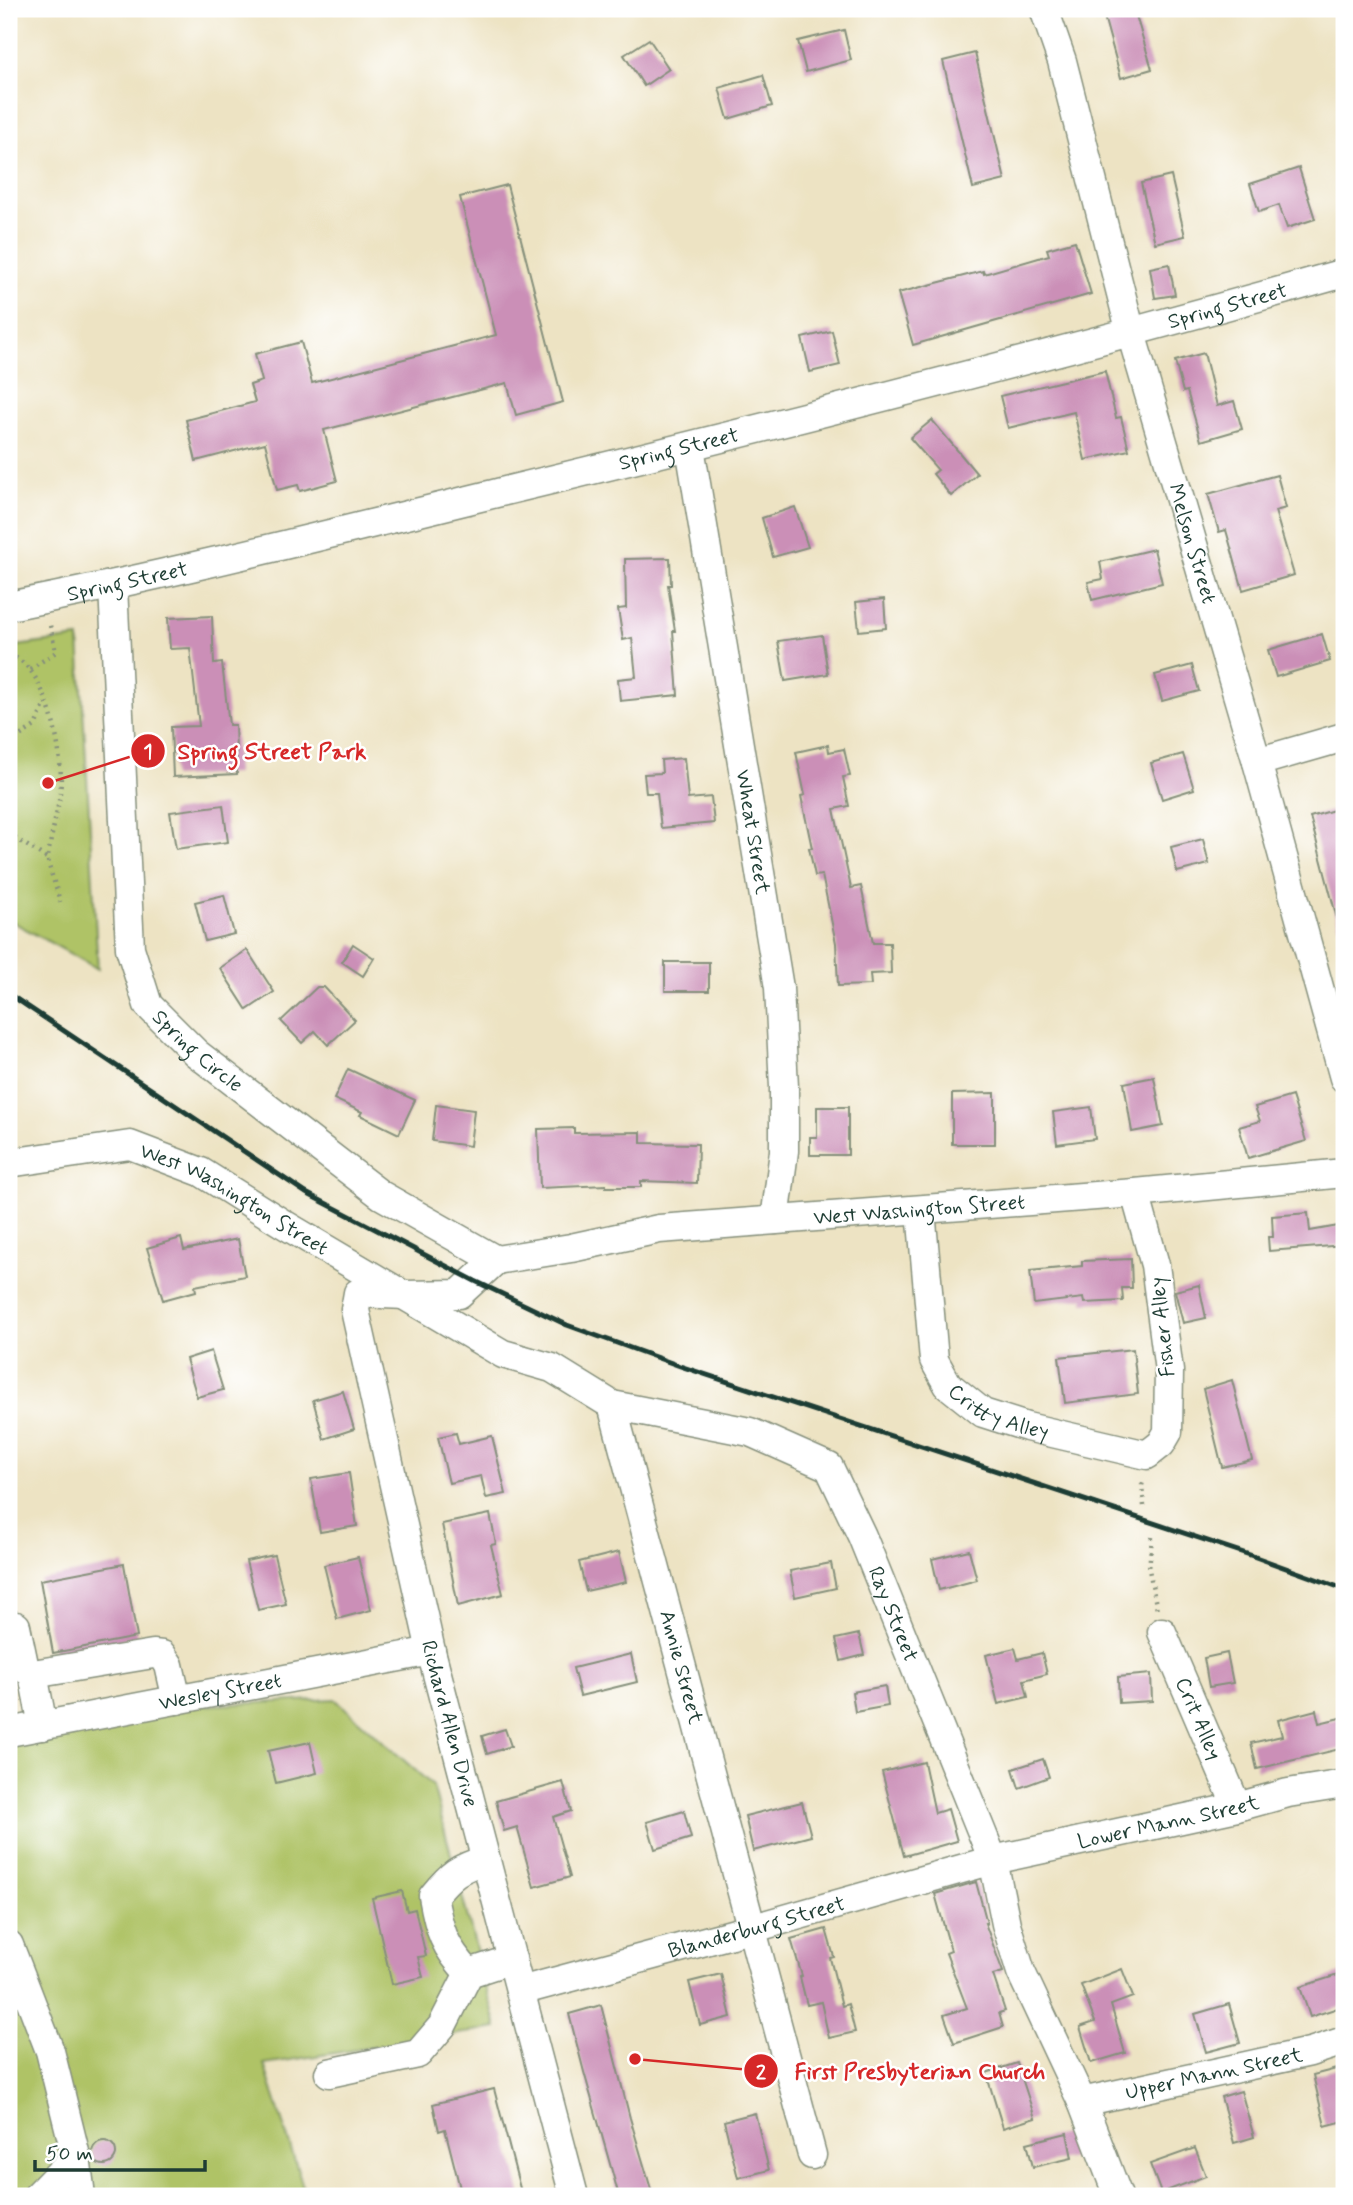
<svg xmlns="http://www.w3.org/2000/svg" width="1353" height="2205" font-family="Mynerve,sans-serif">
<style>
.green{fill:#afc366;stroke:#67804d;stroke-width:2}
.building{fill:#cb8fb7}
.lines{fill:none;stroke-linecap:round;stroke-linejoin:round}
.minor-casing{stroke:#86907c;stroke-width:31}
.path{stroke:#86907c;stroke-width:4.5;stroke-dasharray:2 5;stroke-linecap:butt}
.minor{stroke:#fff;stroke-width:28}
.rail{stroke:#1f3d34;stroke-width:5}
.labels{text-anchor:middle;stroke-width:5;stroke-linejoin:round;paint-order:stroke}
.street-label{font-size:21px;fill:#1f3d34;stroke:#fff}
.leader{fill:none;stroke:#d62828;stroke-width:2.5}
.callout-dot{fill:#d62828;stroke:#fff;stroke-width:2.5}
.mark-label{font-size:21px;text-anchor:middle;font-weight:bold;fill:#fff}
.callout-label{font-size:23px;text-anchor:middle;font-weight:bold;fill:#d62828;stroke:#fff;stroke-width:5;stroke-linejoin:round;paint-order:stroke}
</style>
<rect width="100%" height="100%" fill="#fff"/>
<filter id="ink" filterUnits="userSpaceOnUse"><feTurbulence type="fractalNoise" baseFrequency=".0143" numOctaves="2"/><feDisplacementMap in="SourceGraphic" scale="14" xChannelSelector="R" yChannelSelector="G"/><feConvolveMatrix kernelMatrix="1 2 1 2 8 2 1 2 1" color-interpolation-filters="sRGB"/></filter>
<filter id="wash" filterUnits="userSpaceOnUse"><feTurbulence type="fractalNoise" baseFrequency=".00686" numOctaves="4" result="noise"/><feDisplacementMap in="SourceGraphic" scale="28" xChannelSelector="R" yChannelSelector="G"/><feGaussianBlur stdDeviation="1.57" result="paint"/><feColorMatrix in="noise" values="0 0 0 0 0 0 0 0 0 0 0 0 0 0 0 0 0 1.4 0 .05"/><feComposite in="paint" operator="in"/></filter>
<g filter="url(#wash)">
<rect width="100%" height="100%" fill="#ede3c3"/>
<g class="green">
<path d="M79 638 98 969 9 920V647Z"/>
<path d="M335 1699 433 1786 497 2028 264 2064 306 2196H9V1735L177 1707Z"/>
</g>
<g id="blocks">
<g class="building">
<path d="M1102 9H1134L1152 69 1121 78Z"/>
<path d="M844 30 851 60 806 72 798 41Z"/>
<path d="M649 39 669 69 644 86 624 55Z"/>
<path d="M975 53 1005 180 973 188 943 61Z"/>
<path d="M763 75 772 106 728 119 719 88Z"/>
<path d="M1299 168 1315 219 1287 228 1279 205 1259 212 1250 184Z"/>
<path d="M1171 176 1185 236 1155 243 1141 183Z"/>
<path d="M507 185 563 402 516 415 507 383 324 430 337 481 300 491 298 485 277 490 265 443 196 461 186 420 255 402 250 385 262 381 255 354 301 342 312 383 496 335 460 197Z"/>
<path d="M1075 241 1091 294 913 345 898 293 983 271 984 274 1049 255 1047 249Z"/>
<path d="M1169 264 1175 295 1155 298 1150 268Z"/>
<path d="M832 331 840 365 810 372 802 338Z"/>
<path d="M1204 353 1217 406 1234 401 1242 429 1201 441 1187 391 1183 392 1175 361Z"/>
<path d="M1105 371 1116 418 1121 417 1129 450 1085 460 1074 412 1008 428 1000 396Z"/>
<path d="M932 420 977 474 951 496 933 474 938 470 910 438Z"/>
<path d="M1277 475 1286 508 1275 511 1294 575 1243 590 1226 530 1219 532 1208 494Z"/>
<path d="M795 507 808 547 773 557 762 518Z"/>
<path d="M1154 549 1162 583 1092 600 1088 582 1103 579 1100 562Z"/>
<path d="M670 558 671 585H668L675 631H673L678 695 620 701 618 679 636 677 632 638 623 640 618 609 626 608 625 559Z"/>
<path d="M884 599 886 628 859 631 856 602Z"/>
<path d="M212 616 214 664 222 663 229 725H235L237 774 173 777 171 727 199 726 190 648 170 649 168 618Z"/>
<path d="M1322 634 1330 661 1276 677 1268 650Z"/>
<path d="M822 635 828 674 785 681 778 641Z"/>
<path d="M1192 665 1199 691 1162 701 1155 675Z"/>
<path d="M828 745 829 752 844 749 850 776 843 777 849 806 834 809 851 888 861 886 873 943H890L891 973 870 974 871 985 838 986 836 943 822 875 815 876 809 848H812L801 796 805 795 796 752Z"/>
<path d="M1183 754 1194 789 1162 799 1151 763Z"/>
<path d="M684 758 688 799 711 797 714 823 661 828 657 793H646L644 774 662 773 661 760Z"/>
<path d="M223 805 228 842 176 849 170 812Z"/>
<path d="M1344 807V925L1339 926 1310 817Z"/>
<path d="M1203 839 1209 864 1177 872 1171 847Z"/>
<path d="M224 895 234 934 205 941 195 902Z"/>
<path d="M353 944 374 958 363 976 342 962Z"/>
<path d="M247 950 274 992 247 1010 220 968Z"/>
<rect x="665" y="962" width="44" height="29"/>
<path d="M317 987H324L355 1020 328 1045 315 1031 302 1043 281 1021Z"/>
<path d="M348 1069 415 1100 399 1134 360 1115 362 1112 334 1099Z"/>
<path d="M1154 1077 1163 1126 1132 1132 1124 1083Z"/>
<path d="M995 1093V1144H952V1094Z"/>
<path d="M1292 1096 1306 1141 1248 1158 1239 1127 1260 1121 1255 1107Z"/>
<path d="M436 1105 474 1110 470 1146 432 1141Z"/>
<path d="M817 1107H848V1155H810V1137H817Z"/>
<path d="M1091 1107 1095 1139 1057 1144 1053 1112Z"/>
<path d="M574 1128V1133L641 1132V1143L698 1144 697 1183 641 1181V1187H606V1185L540 1188 538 1129Z"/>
<path d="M1308 1213 1310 1231 1344 1225V1245L1269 1251 1268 1237H1273L1272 1216Z"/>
<path d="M181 1238 184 1250 238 1239 245 1276 195 1286 196 1291 163 1300 147 1248Z"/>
<path d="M1131 1259 1132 1288H1122L1123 1301 1084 1303 1083 1298 1034 1304 1030 1271 1082 1266V1261Z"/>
<path d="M1199 1285 1206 1318 1183 1323 1175 1291Z"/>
<path d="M1133 1349 1138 1394 1065 1403 1059 1357Z"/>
<path d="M211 1351 223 1390 197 1397 186 1359Z"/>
<path d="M1232 1380 1252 1460 1222 1467 1203 1389Z"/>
<path d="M343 1391 354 1429 324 1439 313 1400Z"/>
<path d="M456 1433 459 1444 492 1436 506 1494 486 1498 481 1476 449 1483 438 1437Z"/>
<path d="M349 1473 357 1526 320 1532 311 1479Z"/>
<path d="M490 1514 496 1544 491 1545 503 1594 458 1606 442 1524Z"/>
<path d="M969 1550 977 1580 939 1590 932 1559Z"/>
<path d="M619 1552 626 1582 586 1591 579 1562Z"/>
<path d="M274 1555 286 1604 258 1610 246 1561Z"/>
<path d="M358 1557 371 1610 337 1619 324 1565Z"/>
<path d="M831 1563 836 1588 795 1597 790 1571Z"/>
<path d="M124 1564 137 1637 53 1653 40 1580Z"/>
<path d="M859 1634 864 1655 841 1661 836 1639Z"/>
<path d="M1015 1648 1018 1659 1042 1653 1047 1674 1024 1680 1028 1697 998 1704 986 1655Z"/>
<path d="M1227 1653 1233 1683 1209 1687 1204 1658Z"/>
<path d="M631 1654 637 1682 580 1696 573 1668Z"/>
<path d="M1151 1674 1152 1701 1119 1703 1118 1677Z"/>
<path d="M885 1686 888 1706 855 1712 852 1692Z"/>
<path d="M1316 1710 1319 1723 1344 1717V1748L1257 1769 1251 1743 1282 1736 1278 1720Z"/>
<path d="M505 1729 511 1746 487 1754 482 1736Z"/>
<path d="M310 1742 317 1773 276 1783 268 1751Z"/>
<path d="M1043 1759 1049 1777 1019 1788 1013 1769Z"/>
<path d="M924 1762 935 1813 948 1809 957 1841 904 1856 882 1772Z"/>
<path d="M563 1782 571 1811 553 1817 570 1877 534 1887 517 1827 504 1831 496 1801Z"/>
<path d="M802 1802 811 1836 753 1851 745 1816Z"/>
<path d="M684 1811 691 1838 655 1849 647 1822Z"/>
<path d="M976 1882 987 1923H985L1003 1972 993 1975 1005 2011 999 2013 1003 2027 954 2043 944 2015 967 2008 946 1953 951 1951 935 1894Z"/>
<path d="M402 1891 407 1911 415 1909 426 1956 418 1957 423 1977 392 1984 372 1898Z"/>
<path d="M826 1929 834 1957 830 1958 842 2006 848 2004 855 2032 829 2038 821 2002 807 2005 800 1977 802 1976 791 1939Z"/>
<path d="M1122 1969 1133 1997 1111 2005 1125 2053 1091 2063 1080 2027 1095 2022 1081 1985Z"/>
<path d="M1344 1973V2006L1310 2017 1300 1987Z"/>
<path d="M721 1974 731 2017 700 2025 689 1982Z"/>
<path d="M1229 2004 1240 2043 1206 2052 1195 2014Z"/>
<path d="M601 2005 630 2118 653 2196H619L584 2072 569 2014Z"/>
<path d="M1017 2063 1035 2118 1003 2128 986 2073Z"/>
<path d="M1344 2067V2121L1325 2126 1313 2075Z"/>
<path d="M494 2089 522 2196H462L445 2129 439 2131 433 2104Z"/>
<path d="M1241 2091 1254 2137 1234 2143 1221 2097Z"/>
<path d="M755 2113 769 2170 738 2178 724 2121Z"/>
<path d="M1067 2133 1072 2158 1033 2167 1027 2143Z"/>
<circle cx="104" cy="2153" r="12"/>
<path d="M1195 2148 1206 2176 1161 2193 1150 2164Z"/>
</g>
</g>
</g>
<g filter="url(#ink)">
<use href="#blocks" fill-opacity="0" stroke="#86907c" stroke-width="2"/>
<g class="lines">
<g class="minor-casing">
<g id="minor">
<path id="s1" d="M1044 9 1062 61 1131 333 1257 762 1344 1078"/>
<path id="s2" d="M690 447 779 988 784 1087V1151L775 1220"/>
<path id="s3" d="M113 586 130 948 148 1005 196 1053 381 1195 496 1260"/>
<path id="s4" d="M9 606C174 574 337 532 501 492 783 424 1065 352 1344 273"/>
<path d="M1257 762 1344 737"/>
<path id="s5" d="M9 1163 130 1145 201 1172 282 1223 503 1354 552 1368 612 1405 750 1432 829 1467 862 1536 993 1860 1006 1924 1021 1972 1082 2102 1118 2196"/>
<path id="s6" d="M921 1210 934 1360 948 1385 983 1413 1027 1427 1147 1455 1161 1444 1168 1432 1169 1371 1155 1265 1135 1193"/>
<path id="s7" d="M496 1260 459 1294 406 1295 358 1293 355 1310 431 1651 574 2196"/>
<path id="s8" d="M496 1260 571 1248 659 1229 1135 1193 1344 1173"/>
<path id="s9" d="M612 1405 812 2155"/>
<path d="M16 1626 25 1669 33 1674 43 1726"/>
<path id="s10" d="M1162 1632 1237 1807"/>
<path d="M33 1674 153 1654 162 1655 169 1665 177 1700"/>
<path id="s11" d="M9 1732 431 1651"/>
<path d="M9 1945 50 2051 76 2156 81 2196"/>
<path d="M469 1973C444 1947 439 1930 433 1896 451 1874 458 1868 486 1860"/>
<path id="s12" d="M520 1991 750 1929 993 1860 1237 1807 1288 1793 1344 1784"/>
<path d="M329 2073 418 2054 442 2026 469 1973 512 1959"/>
<path id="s13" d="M1082 2102 1310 2052 1344 2041"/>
<path d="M37 2196 76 2156"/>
</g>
</g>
<g class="path">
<path d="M9 655C48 665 65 758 60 793 59 807 47 851 48 861 51 875 57 889 60 902"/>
<path d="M30 669 56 652 49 621"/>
<path d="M9 743 35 726 45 703"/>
<path d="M9 834 48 859"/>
<path d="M1144 1506 1142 1485 1144 1479"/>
<path d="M1152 1537 1149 1569 1157 1610"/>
</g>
<use href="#minor" class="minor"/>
<path class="rail" d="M9 994 306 1193 475 1281 567 1325 680 1366 1250 1555 1344 1589"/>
</g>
</g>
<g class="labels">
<g class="street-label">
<text dy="7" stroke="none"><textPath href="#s4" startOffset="1255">Spring Street</textPath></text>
<text dy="7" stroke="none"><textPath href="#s4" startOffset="688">Spring Street</textPath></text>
<text dy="7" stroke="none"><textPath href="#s1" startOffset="555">Melson Street</textPath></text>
<text dy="7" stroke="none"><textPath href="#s4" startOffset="121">Spring Street</textPath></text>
<text dy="7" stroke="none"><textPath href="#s2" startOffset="390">Wheat Street</textPath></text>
<text dy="7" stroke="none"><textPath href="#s3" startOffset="490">Spring Circle</textPath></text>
<text dy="7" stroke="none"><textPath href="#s5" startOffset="240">West Washington Street</textPath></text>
<text dy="7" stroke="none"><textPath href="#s8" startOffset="427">West Washington Street</textPath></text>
<text transform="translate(1162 1327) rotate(-96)" y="7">Fisher Alley</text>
<text dy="7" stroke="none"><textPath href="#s6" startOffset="238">Critty Alley</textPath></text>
<text dy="7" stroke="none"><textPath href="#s5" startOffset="1060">Ray Street</textPath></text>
<text dy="7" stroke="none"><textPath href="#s9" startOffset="271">Annie Street</textPath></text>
<text dy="7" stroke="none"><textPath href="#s11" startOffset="215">Wesley Street</textPath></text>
<text dy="7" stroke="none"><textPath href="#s10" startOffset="94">Crit Alley</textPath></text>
<text dy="7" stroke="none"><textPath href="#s7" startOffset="593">Richard Allen Drive</textPath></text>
<text dy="7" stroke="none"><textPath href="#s12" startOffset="670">Lower Mann Street</textPath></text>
<text dy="7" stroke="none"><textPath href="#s12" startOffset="245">Blanderburg Street</textPath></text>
<text dy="7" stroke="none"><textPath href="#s13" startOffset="135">Upper Mann Street</textPath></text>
</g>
</g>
<path class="leader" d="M48 783L148 751M635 2059L761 2071"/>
<g class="callout-dot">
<circle cx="48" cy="783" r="7"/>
<circle cx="635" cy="2059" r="7"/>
<circle cx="148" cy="751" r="18"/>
<circle cx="761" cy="2071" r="18"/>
</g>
<g class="mark-label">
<text x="148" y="758">1</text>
<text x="761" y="2079">2</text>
</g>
<g class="callout-label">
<text x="272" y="759">Spring Street Park</text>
<text x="920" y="2079">First Presbyterian Church</text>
</g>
<rect width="1353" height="2205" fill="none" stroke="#fff" stroke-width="35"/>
<path d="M35 2160v10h170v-10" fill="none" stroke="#1f3d34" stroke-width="3.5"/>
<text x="46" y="2160" font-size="21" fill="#1f3d34" stroke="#ffffff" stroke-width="5" paint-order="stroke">50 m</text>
</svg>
